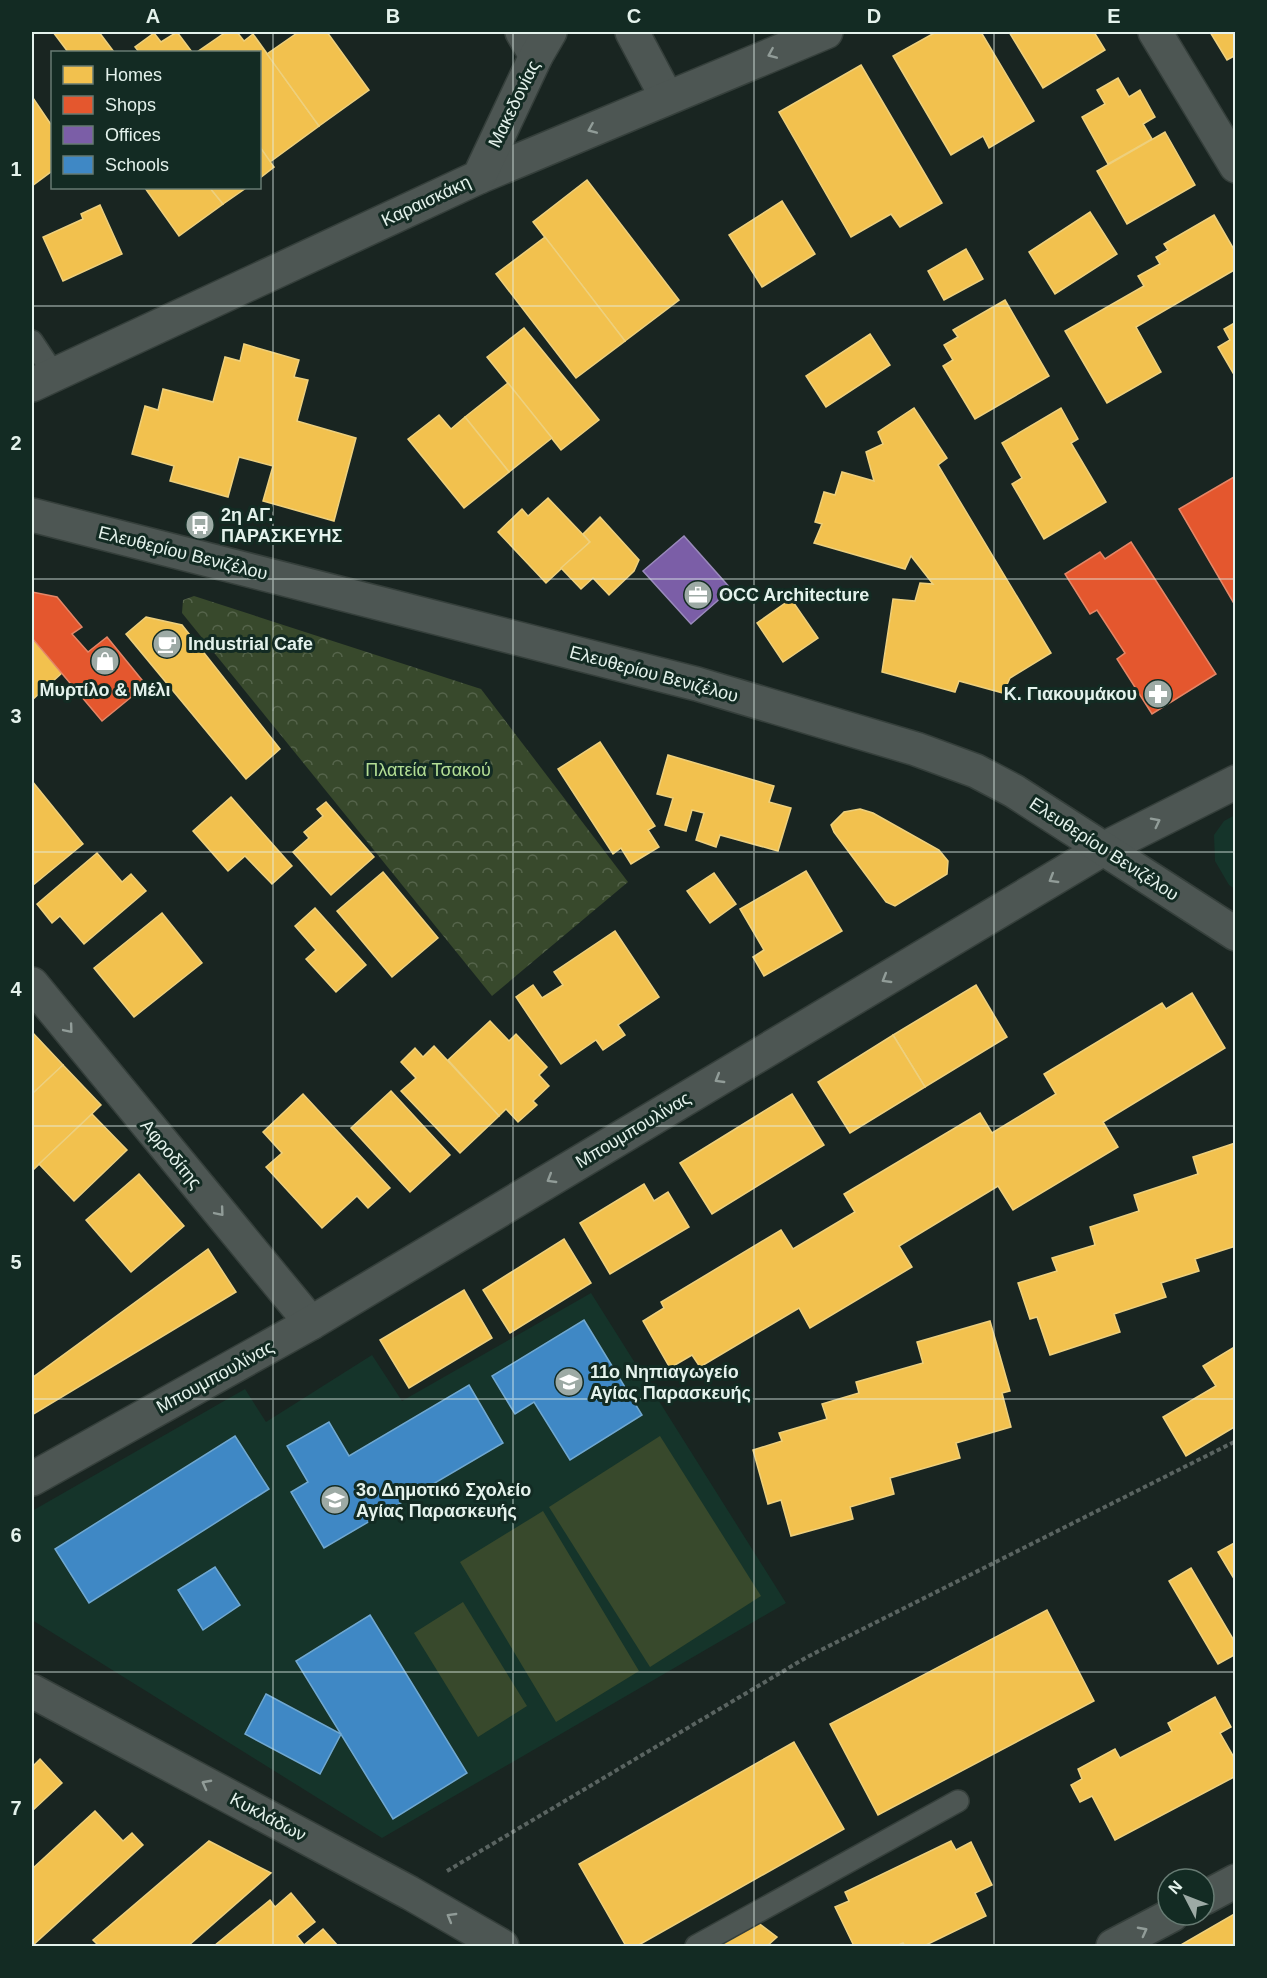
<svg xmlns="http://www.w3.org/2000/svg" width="1267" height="1978" font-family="Arial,sans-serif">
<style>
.built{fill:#15342a}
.park{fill:url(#park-crowns)}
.pitch{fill:#38492c}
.homes{fill:#f2c14e;stroke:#eed07d;stroke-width:1.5}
.shops{fill:#e4572e;stroke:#e48667;stroke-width:1.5}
.offices{fill:#7b5ea7;stroke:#9a8abc;stroke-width:1.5}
.schools{fill:#3f88c5;stroke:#70a8d1;stroke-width:1.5}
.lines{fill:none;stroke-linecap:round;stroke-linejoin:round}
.service-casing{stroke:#353f3b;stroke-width:24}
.minor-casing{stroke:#353f3b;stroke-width:36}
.tertiary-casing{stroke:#353f3b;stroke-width:36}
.path{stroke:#5a6461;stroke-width:4;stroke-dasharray:4.5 3;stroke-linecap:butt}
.service{stroke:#4d5653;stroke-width:21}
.minor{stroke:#4d5653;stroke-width:33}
.tertiary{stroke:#4d5653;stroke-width:33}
.oneway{stroke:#919c98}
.grid{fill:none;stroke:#e4f2ec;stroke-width:1.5;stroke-opacity:0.55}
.labels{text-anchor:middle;stroke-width:6;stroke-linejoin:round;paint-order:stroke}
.street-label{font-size:18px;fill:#e4f2ec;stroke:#132b23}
.poi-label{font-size:18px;font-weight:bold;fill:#e4f2ec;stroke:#132b23;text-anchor:start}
.park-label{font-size:18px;fill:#b3de94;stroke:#132b23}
.neatline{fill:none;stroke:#e4f2ec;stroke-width:2}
.grid-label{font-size:20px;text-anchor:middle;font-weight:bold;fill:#e4f2ec}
</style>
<defs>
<pattern id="park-crowns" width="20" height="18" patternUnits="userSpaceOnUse" patternTransform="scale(1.5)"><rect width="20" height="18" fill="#38492c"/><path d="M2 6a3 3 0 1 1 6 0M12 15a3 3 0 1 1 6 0" fill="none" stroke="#55644b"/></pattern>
</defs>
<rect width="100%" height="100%" fill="#192521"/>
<g class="built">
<path d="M1235 815V889L1229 885 1215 861 1214 835 1224 821Z"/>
<path d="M591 1293 786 1603 382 1838 32 1620V1511L245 1389 266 1422 372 1355 402 1401Z"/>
</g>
<path class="park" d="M194 596 481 689 628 882 492 996 182 613 183 600Z"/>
<g class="pitch">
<path d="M660 1436 761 1596 650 1667 549 1507Z"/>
<path d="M543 1511 639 1671 556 1722 460 1562Z"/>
<path d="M463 1602 527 1706 478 1737 414 1633Z"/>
</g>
<g class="homes">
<path d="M53 32H99L114 52H68Z"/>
<path d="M177 32 192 52H139L135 47 154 33 161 42Z"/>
<path d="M226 32H237L244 41 253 34 319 126 270 162 260 147V52H197Z"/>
<path d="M296 32H327L369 90 319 126 267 54 297 33Z"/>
<path d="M936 32H981L1034 121 989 148 983 136 951 155 893 56Z"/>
<path d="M1009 32H1094L1105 50 1043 88Z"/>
<path d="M1210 32H1236V55L1227 60Z"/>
<path d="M861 65 942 203 900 227 891 214 851 237 779 112Z"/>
<path d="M1118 78 1129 97 1140 90 1155 117 1143 124 1152 139 1108 164 1082 117 1105 104 1097 90Z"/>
<path d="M33 98 52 126V171L32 186Z"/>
<path d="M1165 132 1195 185 1127 224 1097 171Z"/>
<path d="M260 147 274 167 260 178Z"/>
<path d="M587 180 679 300 625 341 533 222Z"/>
<path d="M145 188H210L223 204 179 236Z"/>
<path d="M210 188H246L223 204Z"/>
<path d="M782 201 815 254 762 287 729 235Z"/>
<path d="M100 205 122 254 63 281 43 237 83 219 81 214Z"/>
<path d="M1090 212 1117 254 1055 294 1029 252Z"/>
<path d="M1214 215 1236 253V269L1136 327 1161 372 1107 403 1065 331 1144 286 1138 276 1160 264 1156 257 1168 250 1164 244Z"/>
<path d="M545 237 625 341 576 378 496 274Z"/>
<path d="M966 249 983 279 944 300 928 271Z"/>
<path d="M1005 300 1049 376 975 419 943 366 953 360 944 345 958 337 953 330Z"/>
<path d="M1236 322V378L1218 347 1230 340 1224 329Z"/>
<path d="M524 328 599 420 561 450 487 357Z"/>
<path d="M870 334 890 365 826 407 806 376Z"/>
<path d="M244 344 299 360 294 377 308 380 297 421 356 438 334 521 263 501 273 466 239 457 228 497 170 481 174 466 132 454 145 406 158 410 163 389 213 402 225 357 240 361Z"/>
<path d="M508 383 552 438 509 472 465 417Z"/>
<path d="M914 408 947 458 938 465 1051 653 1010 678 1003 693 959 681 955 692 882 672 893 599 915 601 920 583 933 584 911 556 905 569 814 543 822 524 815 522 824 492 835 495 842 472 874 481 866 452 883 444 878 432Z"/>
<path d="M1061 408 1078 439 1071 443 1106 502 1044 539 1012 484 1022 478 1002 443Z"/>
<path d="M439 415 451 429 465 417 509 472 464 508 408 439Z"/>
<path d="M548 498 590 542 546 583 498 532 522 509 528 516Z"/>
<path d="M600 517 639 560 634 571 609 595 593 578 581 589 561 568 590 542 583 534Z"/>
<path d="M791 599 818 638 783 662 757 623Z"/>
<path d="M146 617 182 625 280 749 246 779 126 634Z"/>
<path d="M32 638 62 673 32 700Z"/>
<path d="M600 742 655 826 648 830 659 847 631 864 621 848 613 854 558 769Z"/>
<path d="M668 755 774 786 769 802 791 808 778 851 720 835 716 847 696 840 704 813 692 810 686 831 665 825 673 798 657 794Z"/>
<path d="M32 781 83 844 32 886Z"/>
<path d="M231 797 292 866 272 884 245 856 228 871 193 831Z"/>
<path d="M326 802 374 857 331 895 293 852 309 838 304 832 323 816 317 809Z"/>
<path d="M860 809 873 813 939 850 948 861 947 874 895 906 886 902 834 832 831 825 844 812Z"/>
<path d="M97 853 122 882 131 874 146 891 84 944 60 916 52 923 37 904Z"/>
<path d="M806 871 842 931 764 976 753 957 764 950 740 909Z"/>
<path d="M383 872 438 938 392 977 337 911Z"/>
<path d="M714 873 736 904 710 923 687 891Z"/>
<path d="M315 908 366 965 336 992 306 959 316 950 295 926Z"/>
<path d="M162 913 202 963 134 1017 94 968Z"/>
<path d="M615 931 659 997 618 1025 625 1035 603 1050 596 1040 561 1064 516 997 533 985 542 998 563 985 554 972Z"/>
<path d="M976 985 1007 1037 925 1087 893 1035Z"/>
<path d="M1192 993 1225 1048 1103 1122 1118 1147 1013 1210 998 1186 899 1246 912 1267 810 1328 799 1308 700 1367 692 1355 670 1368 643 1321 664 1308 661 1302 781 1230 793 1249 855 1212 844 1194 980 1113 992 1133 1056 1094 1044 1074 1162 1003 1166 1009Z"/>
<path d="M490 1021 509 1041 516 1034 547 1067 539 1075 549 1086 533 1101 537 1105 518 1122 506 1109 499 1116 448 1060Z"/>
<path d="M32 1032 63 1065 32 1094Z"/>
<path d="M893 1035 925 1087 850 1133 818 1082Z"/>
<path d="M434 1046 499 1116 460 1153 401 1091 416 1078 401 1062 415 1048 423 1057Z"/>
<path d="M63 1065 101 1105 32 1171V1094Z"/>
<path d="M391 1091 450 1155 410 1192 351 1128Z"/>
<path d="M303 1094 390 1188 368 1208 357 1196 322 1228 266 1167 282 1153 263 1132Z"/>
<path d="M792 1094 824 1145 712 1214 680 1163Z"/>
<path d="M92 1114 127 1150 74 1201 39 1164Z"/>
<path d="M1235 1143 1236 1246 1195 1259 1199 1271 1161 1283 1166 1297 1114 1314 1120 1332 1050 1355 1037 1317 1030 1319 1018 1283 1057 1271 1052 1258 1095 1245 1090 1227 1139 1211 1134 1195 1198 1174 1193 1157Z"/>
<path d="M139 1174 184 1226 131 1272 86 1220Z"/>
<path d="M644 1184 654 1201 668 1192 689 1227 610 1274 580 1223Z"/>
<path d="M564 1239 591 1283 510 1333 483 1290Z"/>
<path d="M208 1249 236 1292 32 1415V1378Z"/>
<path d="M464 1290 492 1338 409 1388 380 1340Z"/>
<path d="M990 1321 1010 1391 1002 1393 1011 1427 956 1443 960 1458 890 1478 894 1494 850 1507 853 1519 791 1536 781 1500 768 1504 753 1450 782 1441 779 1433 827 1419 822 1404 859 1393 856 1382 923 1363 917 1342Z"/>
<path d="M1236 1346V1426L1186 1456 1163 1417 1216 1386 1203 1366Z"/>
<path d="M1236 1542V1582L1218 1552Z"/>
<path d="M1191 1568 1236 1644V1654L1218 1664 1169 1581Z"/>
<path d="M1047 1610 1094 1701 878 1815 830 1724Z"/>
<path d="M1215 1697 1231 1727 1220 1733 1236 1761V1776L1115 1840 1092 1796 1080 1802 1071 1785 1082 1779 1078 1769 1115 1749 1120 1758 1172 1731 1168 1723Z"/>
<path d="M794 1742 844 1829 637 1946H626L579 1864Z"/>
<path d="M40 1759 62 1783 32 1811V1767Z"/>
<path d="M95 1811 123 1841 132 1833 143 1845 32 1946V1869Z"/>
<path d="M209 1841 271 1873 188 1946H99L93 1940Z"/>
<path d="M951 1841 956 1850 971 1842 992 1885 975 1893 986 1916 924 1946H905L903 1943 896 1946H854L835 1907 849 1901 845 1892Z"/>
<path d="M291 1893 315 1922 297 1936 304 1945 302 1946H214L270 1900 275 1907Z"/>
<path d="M1236 1913V1946H1179Z"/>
<path d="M753 1919 777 1937 767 1946H718L739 1935Z"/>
<path d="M323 1929 338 1946H302L304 1945Z"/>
</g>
<g class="shops">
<path d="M1234 477 1236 479V607L1179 509Z"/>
<path d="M1131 542 1216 674 1152 714 1117 659 1125 653 1097 610 1090 614 1065 574 1100 552 1105 559Z"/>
<path d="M32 592 57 597 82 627 72 634 88 652 107 637 146 685 102 721 32 638Z"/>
</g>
<path class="offices" d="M684 536 731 589 691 624 643 571Z"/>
<g class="schools">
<path d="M584 1320 642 1415 570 1460 534 1402 515 1414 492 1376Z"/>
<path d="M469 1385 503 1443 324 1548 291 1492 308 1482 287 1446 329 1422 349 1456Z"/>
<path d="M235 1436 269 1489 89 1603 55 1549Z"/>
<path d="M215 1567 240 1605 203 1630 178 1590Z"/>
<path d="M370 1615 467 1773 393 1819 296 1661Z"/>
<path d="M266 1694 341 1734 320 1774 245 1734Z"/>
</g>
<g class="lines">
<g class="service-casing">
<g id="service">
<path d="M32 341 54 374"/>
<path d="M696 1946 958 1801"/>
</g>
</g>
<g class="minor-casing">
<g id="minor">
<path d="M522 32 536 56"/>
<path d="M632 32 667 98"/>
<path d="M1155 32 1236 166"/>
<path d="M479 177 826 32"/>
<path d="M32 984 311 1323"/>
<path d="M32 1479 311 1323 1103 849 1236 782"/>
<path d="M32 1691 410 1893 502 1946"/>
<path d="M1204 1898 1236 1881"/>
<path d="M1113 1946 1172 1915"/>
</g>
</g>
<g class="tertiary-casing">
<g id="tertiary">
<path d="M32 385 479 177 536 56 550 32"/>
<path d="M32 515 697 684 916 749 976 771 1014 791 1236 934"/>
</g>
</g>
<path class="path" d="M447 1871 807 1657 1236 1441"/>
<use href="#service" class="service"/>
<use href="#minor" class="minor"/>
<use href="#tertiary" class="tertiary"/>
</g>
<defs><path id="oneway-chevron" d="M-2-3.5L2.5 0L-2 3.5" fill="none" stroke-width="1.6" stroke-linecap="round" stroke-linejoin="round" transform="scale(1.5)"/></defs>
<g class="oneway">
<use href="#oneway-chevron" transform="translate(772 54) rotate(157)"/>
<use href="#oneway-chevron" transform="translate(592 129) rotate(157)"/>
<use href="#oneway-chevron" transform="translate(1156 822) rotate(-27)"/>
<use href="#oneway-chevron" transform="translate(1053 879) rotate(149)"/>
<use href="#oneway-chevron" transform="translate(886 979) rotate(149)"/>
<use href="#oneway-chevron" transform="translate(69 1029) rotate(50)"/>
<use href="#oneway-chevron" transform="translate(719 1079) rotate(149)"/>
<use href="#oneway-chevron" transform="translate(551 1179) rotate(149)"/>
<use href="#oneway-chevron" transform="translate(220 1212) rotate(50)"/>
<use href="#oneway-chevron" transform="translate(206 1784) rotate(-152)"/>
<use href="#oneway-chevron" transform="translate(451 1917) rotate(-150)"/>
<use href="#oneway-chevron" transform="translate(1143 1931) rotate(-28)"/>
</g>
<path class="grid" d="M273 32V1946M513 32V1946M754 32V1946M994 32V1946M32 306H1236M32 579H1236M32 852H1236M32 1126H1236M32 1399H1236M32 1672H1236"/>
<defs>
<g id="bus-disc" transform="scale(1.5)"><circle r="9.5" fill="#9daaa5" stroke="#132b23"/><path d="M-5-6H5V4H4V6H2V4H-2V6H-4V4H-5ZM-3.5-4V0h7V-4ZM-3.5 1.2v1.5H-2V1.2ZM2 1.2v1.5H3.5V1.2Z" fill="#fff"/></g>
<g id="office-disc" transform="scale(1.5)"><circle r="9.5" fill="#9daaa5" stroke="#132b23"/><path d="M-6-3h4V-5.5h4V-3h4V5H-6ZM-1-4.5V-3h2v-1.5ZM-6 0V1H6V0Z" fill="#fff"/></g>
<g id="cafe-disc" transform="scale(1.5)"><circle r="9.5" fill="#9daaa5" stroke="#132b23"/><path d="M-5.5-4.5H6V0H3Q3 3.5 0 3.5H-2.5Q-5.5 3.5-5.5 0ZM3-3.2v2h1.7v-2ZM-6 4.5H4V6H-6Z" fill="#fff"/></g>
<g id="shop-disc" transform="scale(1.5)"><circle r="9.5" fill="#9daaa5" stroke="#132b23"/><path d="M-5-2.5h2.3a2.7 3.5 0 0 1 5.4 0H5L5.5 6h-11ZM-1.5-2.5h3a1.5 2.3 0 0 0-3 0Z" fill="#fff"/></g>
<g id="pharmacy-disc" transform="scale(1.5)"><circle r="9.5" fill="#9daaa5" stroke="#132b23"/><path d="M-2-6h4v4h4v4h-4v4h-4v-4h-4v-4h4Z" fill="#fff"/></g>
<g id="school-disc" transform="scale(1.5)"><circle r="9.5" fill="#9daaa5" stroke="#132b23"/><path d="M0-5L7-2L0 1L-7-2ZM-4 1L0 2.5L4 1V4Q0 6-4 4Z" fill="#fff"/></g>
</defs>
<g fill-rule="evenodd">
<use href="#bus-disc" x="200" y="525"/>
<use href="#office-disc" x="698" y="595"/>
<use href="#cafe-disc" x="167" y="644"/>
<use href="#shop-disc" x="105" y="661"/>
<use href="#pharmacy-disc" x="1158" y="694"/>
<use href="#school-disc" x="569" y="1382"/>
<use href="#school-disc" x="335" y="1500"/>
</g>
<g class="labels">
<g class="street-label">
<text transform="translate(514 104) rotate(-64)" y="6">Μακεδονίας</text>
<text transform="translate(426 201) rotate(-25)" y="6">Καραισκάκη</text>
<text transform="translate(183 553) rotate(14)" y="6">Ελευθερίου Βενιζέλου</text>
<text transform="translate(654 674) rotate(15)" y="6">Ελευθερίου Βενιζέλου</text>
<text transform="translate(1104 849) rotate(33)" y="6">Ελευθερίου Βενιζέλου</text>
<text transform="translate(633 1130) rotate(-31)" y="6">Μπουμπουλίνας</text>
<text transform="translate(171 1154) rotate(50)" y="6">Αφροδίτης</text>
<text transform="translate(215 1377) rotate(-29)" y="6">Μπουμπουλίνας</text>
<text transform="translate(268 1817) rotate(28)" y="6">Κυκλάδων</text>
</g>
<g class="poi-label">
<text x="221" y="521">2η ΑΓ.<tspan x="221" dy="21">ΠΑΡΑΣΚΕΥΗΣ</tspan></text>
<text x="719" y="601">OCC Architecture</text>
<text x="188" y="650">Industrial Cafe</text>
<text x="105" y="696" text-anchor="middle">Μυρτίλο &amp; Μέλι</text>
<text x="1137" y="700" text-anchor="end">Κ. Γιακουμάκου</text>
<text x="590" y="1378">11ο Νηπιαγωγείο<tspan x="590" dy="21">Αγίας Παρασκευής</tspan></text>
<text x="356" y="1496">3ο Δημοτικό Σχολείο<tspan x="356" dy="21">Αγίας Παρασκευής</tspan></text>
</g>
<g class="park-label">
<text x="428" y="776">Πλατεία Τσακού</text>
</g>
</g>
<rect width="1267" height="1978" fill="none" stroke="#132b23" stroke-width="66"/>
<rect x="51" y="51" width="210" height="138" fill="#132b23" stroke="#677b73" stroke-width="1.5"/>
<rect x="63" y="66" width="30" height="18" fill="#f2c14e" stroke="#677b73" stroke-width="1.5"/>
<text x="105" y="81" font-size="18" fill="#e4f2ec">Homes</text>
<rect x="63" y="96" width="30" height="18" fill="#e4572e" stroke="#677b73" stroke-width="1.5"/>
<text x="105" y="111" font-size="18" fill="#e4f2ec">Shops</text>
<rect x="63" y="126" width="30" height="18" fill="#7b5ea7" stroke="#677b73" stroke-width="1.5"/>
<text x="105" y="141" font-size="18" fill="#e4f2ec">Offices</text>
<rect x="63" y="156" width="30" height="18" fill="#3f88c5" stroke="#677b73" stroke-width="1.5"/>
<text x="105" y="171" font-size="18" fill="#e4f2ec">Schools</text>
<g transform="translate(1186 1897) rotate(312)"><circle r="28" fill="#132b23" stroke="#677b73" stroke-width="1.5"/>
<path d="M0-4.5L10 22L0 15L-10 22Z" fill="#9daaa5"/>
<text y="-9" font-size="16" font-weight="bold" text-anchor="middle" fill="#e4f2ec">N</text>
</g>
<rect x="33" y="33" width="1201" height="1912" class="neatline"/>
<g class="grid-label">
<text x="153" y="23">A</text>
<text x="393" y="23">B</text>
<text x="634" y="23">C</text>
<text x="874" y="23">D</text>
<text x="1114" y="23">E</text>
<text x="16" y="176">1</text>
<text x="16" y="450">2</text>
<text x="16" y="723">3</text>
<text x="16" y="996">4</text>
<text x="16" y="1269">5</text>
<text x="16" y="1542">6</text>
<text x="16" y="1815">7</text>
</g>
</svg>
